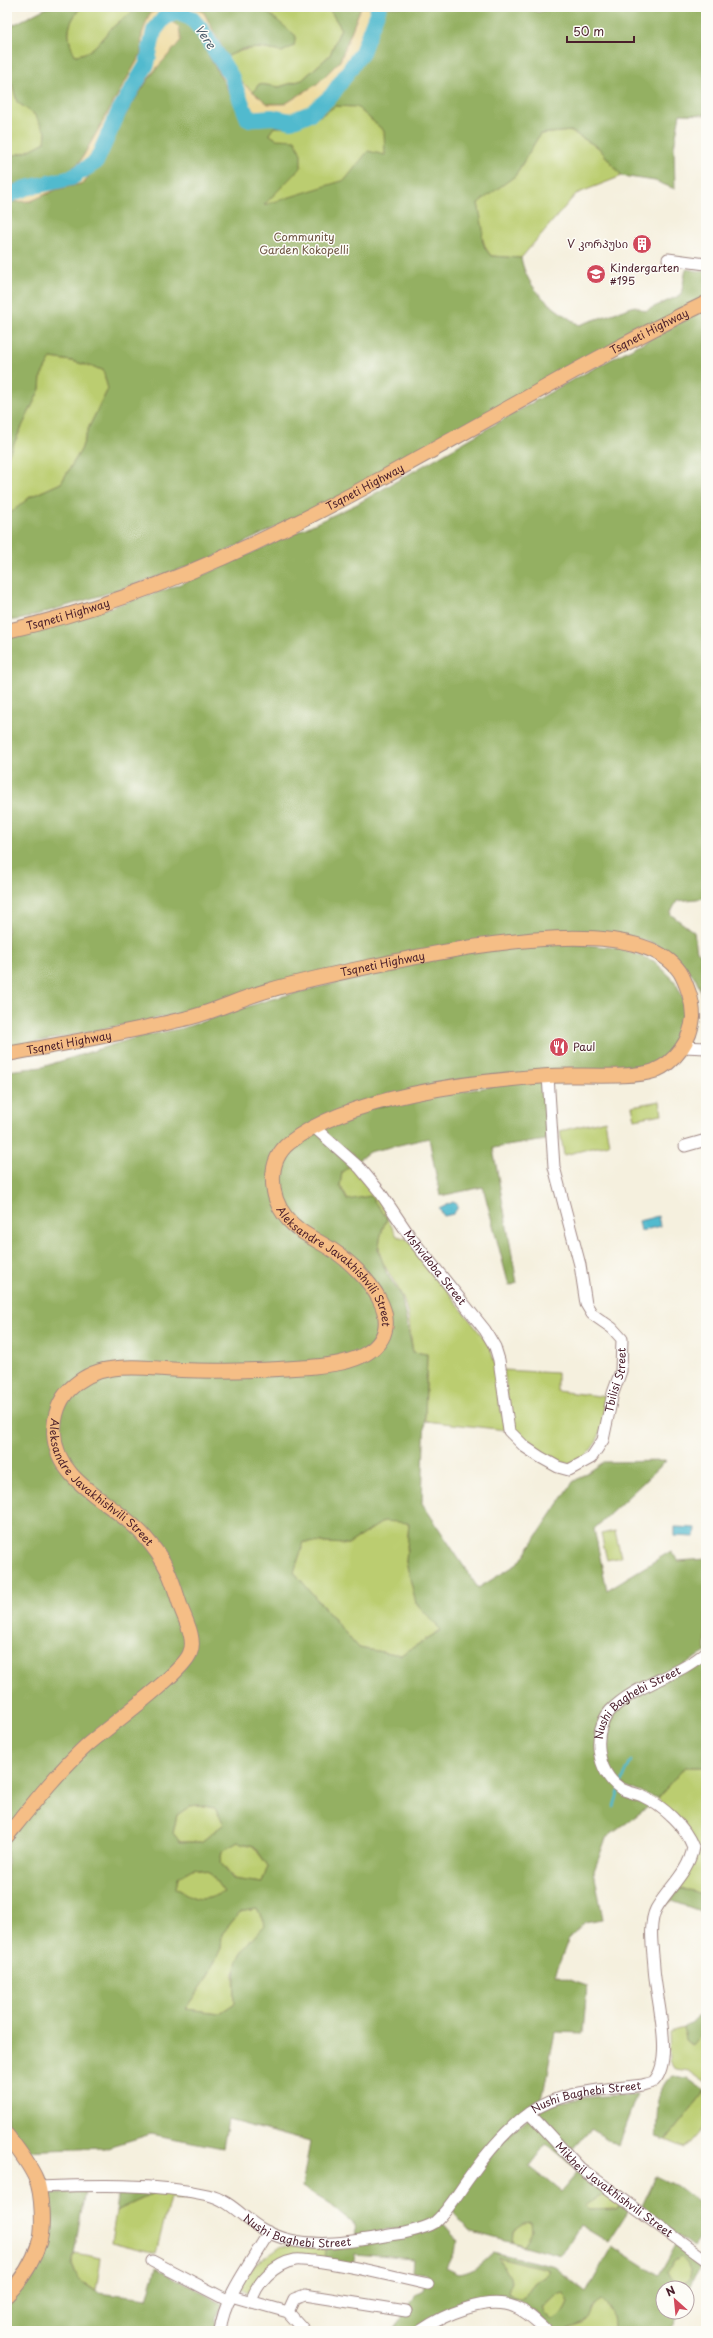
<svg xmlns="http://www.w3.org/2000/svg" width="713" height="2338" font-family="'Playpen Sans','Noto Sans Georgian',sans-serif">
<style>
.green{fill:#bbcd70;stroke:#82764e}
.forest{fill:#94b062;stroke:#6f6846;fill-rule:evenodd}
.sand{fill:#eeda9e;stroke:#9c7c64}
.water{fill:#51bace;stroke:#4e6c7c}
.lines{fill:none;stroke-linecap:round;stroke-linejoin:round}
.stream{stroke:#51bace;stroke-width:2.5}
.river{stroke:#51bace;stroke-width:16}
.minor-casing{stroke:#a08884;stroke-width:13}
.major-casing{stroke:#a08884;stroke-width:16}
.minor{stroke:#fff;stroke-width:11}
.major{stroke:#f5be86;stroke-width:14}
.labels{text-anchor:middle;stroke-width:3;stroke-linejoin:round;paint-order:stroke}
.park-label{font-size:11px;fill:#6c5340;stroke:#fdfcf7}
.poi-label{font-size:11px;fill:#4a1f2b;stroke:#fdfcf7;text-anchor:start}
.street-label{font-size:11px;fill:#4a1f2b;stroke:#fdfcf7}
.water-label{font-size:12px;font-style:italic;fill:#4d5d6c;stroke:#fdfcf7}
</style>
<rect width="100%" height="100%" fill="#fdfcf7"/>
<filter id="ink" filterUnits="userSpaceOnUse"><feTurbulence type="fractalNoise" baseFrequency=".025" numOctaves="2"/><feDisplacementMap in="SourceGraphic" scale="8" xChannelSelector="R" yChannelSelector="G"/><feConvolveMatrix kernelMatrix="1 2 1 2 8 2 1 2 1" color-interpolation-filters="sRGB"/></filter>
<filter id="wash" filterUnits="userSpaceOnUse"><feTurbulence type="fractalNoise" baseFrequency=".012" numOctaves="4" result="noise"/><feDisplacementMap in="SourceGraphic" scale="16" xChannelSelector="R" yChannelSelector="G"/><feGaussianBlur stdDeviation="0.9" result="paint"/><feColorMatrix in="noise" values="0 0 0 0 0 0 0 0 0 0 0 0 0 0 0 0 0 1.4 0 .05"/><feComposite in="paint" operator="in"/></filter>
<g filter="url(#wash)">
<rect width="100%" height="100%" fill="#f5f0de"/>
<g class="green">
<path d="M81 7H138C130 15 121 19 113 27 100 39 94 54 75 55 65 35 67 24 81 7Z"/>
<path d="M261 7H328L341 28 330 55 302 80 279 87 259 84 253 92 240 81 226 57C248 46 259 47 282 52L275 20Z"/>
<path d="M7 80 12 83 17 102 34 114 46 132V142L26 152 7 157Z"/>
<path d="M335 106 357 107 384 131 404 183 246 226 276 139 269 134 274 127C296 128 318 119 335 106Z"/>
<path d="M571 131 599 148 622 176 576 194 521 258 491 256C479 242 481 221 478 202L515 176 540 134Z"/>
<path d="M51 358 72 361 103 370 108 389 89 427 81 450 61 483 30 497 7 516V458L40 389 41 376Z"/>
<path d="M660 1101 662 1114 635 1119 632 1106Z"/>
<path d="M605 1120 609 1144 564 1155 560 1131Z"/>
<path d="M351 1165 390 1212 387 1218 397 1236 407 1239 490 1346 496 1369 498 1398 506 1430 425 1421 427 1354 413 1352C410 1334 409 1310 401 1294 384 1261 370 1257 387 1218L348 1200 340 1185 342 1172Z"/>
<path d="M504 1370 557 1373V1391L607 1397C605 1409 604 1425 599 1436 587 1463 567 1471 542 1455 533 1449 520 1441 515 1431 507 1413 507 1389 504 1370Z"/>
<path d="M384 1521 409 1522 406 1562 416 1602 441 1630 401 1655 358 1648 294 1572 304 1542 348 1544Z"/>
<path d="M615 1531 621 1557 607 1560 601 1534Z"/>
<path d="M685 1767H706V1897L694 1891 679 1889 672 1901 663 1906 695 1856 682 1823 658 1798Z"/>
<path d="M198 1805 215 1808 224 1824 201 1842H180L173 1833 177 1815 190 1806Z"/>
<path d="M238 1842 253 1846 268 1866 262 1883 234 1879 220 1862 222 1851Z"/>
<path d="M194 1868 209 1872 224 1892C202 1903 196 1900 176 1888L178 1877Z"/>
<path d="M257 1909 265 1925 251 1940 234 1973 235 2003 220 2013 186 2009 206 1980 221 1948 222 1934 240 1912Z"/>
<path d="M683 2028 685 2040 691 2045 706 2028V2083L689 2071 675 2069 670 2061 669 2032Z"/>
<path d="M705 2091 706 2124 685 2148 666 2140Z"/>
<path d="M157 2192 182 2195 192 2199 170 2198 156 2253 111 2242 116 2211Z"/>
<path d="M605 2193 620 2205 617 2209 590 2210 584 2206Z"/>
<path d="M531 2222 532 2231 523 2245 512 2242 513 2230 523 2223Z"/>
<path d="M281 2246 326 2249 325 2261 294 2258 250 2293 239 2288 255 2264Z"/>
<path d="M75 2253 101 2258 96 2291 78 2279 72 2264Z"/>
<path d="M497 2257 548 2269V2274L534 2283 524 2299H518L508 2292 511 2281Z"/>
<path d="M681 2257 688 2264 691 2271V2279C681 2286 672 2283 668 2271L673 2262Z"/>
<path d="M563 2293 568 2302C565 2309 560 2318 552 2320L545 2314 542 2307 555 2295Z"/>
<path d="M602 2300C611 2307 613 2317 613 2329L610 2331H568L569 2328C601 2321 583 2312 602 2300Z"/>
</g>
<g class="forest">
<path d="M48 7H81C67 24 65 35 75 55 94 54 100 39 113 27 121 19 130 15 138 7H160L142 34 141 54 80 162 66 173 7 186V157L26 152 45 142 46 133 34 114 17 102 12 83 7 80V28Z"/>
<path d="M196 7H261L296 36 294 46 282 52 261 48 243 49 226 57 204 13Z"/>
<path d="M328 7H361L340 61 317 84 285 104H268L253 92 259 84 279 87 302 80 330 55 341 28Z"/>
<path d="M385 7H522L538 12 558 7H706V115L680 114 674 147 675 189 655 181 622 176 599 148 571 131 540 134 515 176 478 203 483 229 482 239 485 248 491 256 521 258C528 292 552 307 579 325L635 306 645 311 681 295 686 269 706 272V299L333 500 208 560 96 597 23 619 7 621V516L30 497 61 483 81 450 89 427 108 389 103 370 72 361 51 358 41 376 40 389 7 458V202L31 201 55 190 84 183C116 138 136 87 175 47L171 20 175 18 188 20 236 103 280 123 364 59ZM335 106 357 107 384 131 385 155 368 151 345 180 264 205 301 167V154L295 140 276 139 269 134 274 127C296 128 318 119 335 106Z"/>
<path d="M706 309V898L677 901 670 914 694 932 697 951 706 959V1042L704 1001 696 979 682 963 655 944 629 936 538 934 169 1016 7 1048V635L34 631 165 590 215 570 357 504 561 386Z"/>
<path d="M564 943 619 948 654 961 674 980 687 1005V1031L679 1049 650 1066 539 1074 350 1112 548 1076 546 1140 493 1148 517 1283 509 1286 483 1187 440 1196 429 1138 369 1152 342 1172 340 1185 347 1200 370 1196 387 1218 382 1230 378 1249 387 1274 401 1295 413 1352 427 1354 422 1503 478 1588 519 1563 573 1482 604 1462 666 1461 594 1529 607 1590 671 1551 678 1561 706 1559V1652L628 1697 599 1728 610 1778 651 1805 606 1838 594 1871 603 1919 585 1922 568 1940 555 1975 587 1986 583 2033 555 2032 541 2105 529 2113 432 2224 356 2235 355 2225 331 2205 302 2187 310 2142 228 2120 223 2148 151 2134 105 2148 19 2151 7 2135V1071L42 1067 134 1038 183 1028 268 1000 426 960 511 945ZM384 1521 409 1523 406 1562 416 1603 441 1630 401 1655 358 1648 294 1572 304 1542 348 1544ZM198 1805 215 1808 224 1824 201 1842H180L173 1833 177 1815 190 1806ZM238 1842 254 1846 268 1866 262 1883 233 1879 220 1862 222 1851ZM194 1868 209 1872 224 1892C202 1903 196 1900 176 1888L178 1877ZM257 1909 265 1925C235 1957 234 1959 235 2003L220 2013 186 2009 206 1980 221 1948 222 1934 240 1912Z"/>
<path d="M706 1659V1767H685L658 1798C631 1789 609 1785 605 1752 604 1746 601 1737 602 1731 608 1704 682 1672 706 1659Z"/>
<path d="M679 1889 694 1891 706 1897V1913L672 1901Z"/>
<path d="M706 2011V2028L692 2045 685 2040 683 2028Z"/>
<path d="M672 2076 687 2078 705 2091 666 2140 656 2137C658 2118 655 2087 672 2076Z"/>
<path d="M637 2094 618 2145 590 2129 569 2153 535 2115C551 2096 612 2096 637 2094Z"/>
<path d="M529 2117 630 2208 608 2242 580 2225 561 2256 469 2231 452 2211 491 2153ZM546 2144 579 2171 561 2192 529 2166ZM606 2193 620 2205 617 2209 590 2210 585 2206ZM531 2222 532 2231 523 2245 512 2242 513 2230 523 2223Z"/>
<path d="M656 2176 677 2186 706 2209V2229L693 2247 641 2208Z"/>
<path d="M119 2190 157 2192 116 2211Z"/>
<path d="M85 2191 72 2265 78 2279 98 2293 147 2299 156 2268 223 2304 216 2318V2331H7V2303L31 2276 43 2194Z"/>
<path d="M440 2220 459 2241 446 2268 459 2274C473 2271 484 2264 493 2252L555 2267 586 2292 612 2246 659 2276 677 2243 702 2262 687 2295V2288H663V2312H679L670 2331H610L613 2329C613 2317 611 2307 602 2300 583 2312 601 2321 569 2328L568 2331H554L537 2314 520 2301 502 2297 468 2298 410 2331H392L402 2318 416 2293 424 2289 428 2274 412 2272 413 2259 355 2254 353 2265 325 2261 326 2249 413 2235ZM498 2257 548 2269V2274L534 2283 524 2299H518L508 2292 511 2281ZM681 2257C688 2264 691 2269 691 2279 681 2286 672 2283 668 2271L673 2262ZM563 2293 568 2302C565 2309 560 2318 552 2320L545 2314 542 2307 555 2295Z"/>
</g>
<path class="sand" d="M196 7 204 13 240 81 268 104H285L317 84 340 61 361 7H385C366 52 336 136 272 121 260 119 243 112 235 102 229 94 224 82 219 73 209 55 199 38 188 21L175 18 171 20 179 28 181 40C168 57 152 71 140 90 120 120 105 153 84 183L55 190 31 201 7 202V186L66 173 80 162 141 54 142 34 149 15 160 7Z"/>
<g class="water">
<path d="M453 1202 457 1204V1209L453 1214 444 1216 439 1209Z"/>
<path d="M658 1216 660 1226 641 1231 639 1221Z"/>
<path d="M675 1527 696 1528 695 1537 675 1536Z"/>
</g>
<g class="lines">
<g class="stream">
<path d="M621 1784 631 1761"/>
<path d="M614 1806 619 1791"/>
</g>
<path class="river" d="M7 196 26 188 71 178 96 162 119 111 147 64 154 31 164 18 176 12 191 18 201 29 231 76 248 119 272 117 291 121 311 113 331 96 362 52 379 7"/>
</g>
</g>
<g filter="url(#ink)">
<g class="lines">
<g class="minor-casing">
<g id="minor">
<path d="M668 259 706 264"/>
<path d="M684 1047 706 1048"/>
<path id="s1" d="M315 1128 360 1168 380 1192 411 1238 485 1330 495 1347 499 1360 509 1431 525 1447 540 1457 558 1467 569 1470 591 1458 603 1440 613 1393 621 1371 622 1339 612 1328 592 1314 586 1304 580 1265 554 1167 548 1076"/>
<path d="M685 1146 706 1140"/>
<path id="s2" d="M529 2113 580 2168 706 2260"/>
<path id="s3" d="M39 2187C94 2185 154 2183 208 2195 230 2200 244 2219 262 2229 300 2251 345 2243 385 2236 393 2234 401 2234 408 2232 416 2230 428 2227 434 2223 449 2210 458 2193 469 2178 486 2154 505 2130 529 2113 560 2090 606 2090 643 2085 646 2084 652 2083 654 2081 675 2059 655 1996 654 1967 653 1950 648 1925 656 1909 668 1888 689 1872 693 1847 685 1826 663 1806 642 1796 635 1793 626 1792 620 1788 596 1771 592 1732 610 1711 635 1684 678 1677 706 1652"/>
<path d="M152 2261 229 2301"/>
<path d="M231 2296 288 2312 305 2331"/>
<path d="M251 2302C257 2282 274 2264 295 2260 301 2259 308 2261 314 2261 352 2265 390 2276 428 2284"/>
<path d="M288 2312 294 2299 305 2295 406 2311"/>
<path d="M220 2331C224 2296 252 2262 269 2232"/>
<path d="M420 2331C443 2315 488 2295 515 2307 528 2312 537 2322 547 2331"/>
</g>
</g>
<g class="major-casing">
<g id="major">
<path id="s4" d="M7 631C262 574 474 414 706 303"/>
<path id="s5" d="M7 1054C69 1043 131 1032 192 1017 218 1010 243 997 270 990 311 978 354 970 396 961 459 949 637 910 680 972 683 977 687 987 689 993 692 1002 693 1007 693 1017 691 1040 676 1062 654 1071 631 1079 575 1074 548 1076 474 1081 348 1096 289 1143 267 1161 269 1196 286 1217 298 1233 318 1240 334 1251 364 1271 413 1324 367 1353 351 1363 329 1365 310 1367 267 1370 224 1372 181 1370 157 1369 133 1365 110 1369 95 1371 80 1379 69 1390 58 1402 54 1417 54 1433 56 1484 115 1502 144 1536 167 1562 171 1576 181 1608 186 1621 196 1640 190 1653 183 1673 105 1729 85 1747 56 1774 32 1805 7 1836"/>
<path d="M7 2135C17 2148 29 2163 36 2179 42 2192 44 2230 39 2243 33 2262 21 2281 7 2295"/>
</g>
</g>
<use href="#minor" class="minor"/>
<use href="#major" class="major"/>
</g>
</g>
<defs>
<g id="building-disc" transform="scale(1)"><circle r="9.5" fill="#d1495b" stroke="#fdfcf7"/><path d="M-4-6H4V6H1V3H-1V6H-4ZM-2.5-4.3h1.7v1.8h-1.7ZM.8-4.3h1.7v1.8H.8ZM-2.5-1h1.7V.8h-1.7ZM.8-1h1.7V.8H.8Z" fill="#fff"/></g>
<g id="school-disc" transform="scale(1)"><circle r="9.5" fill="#d1495b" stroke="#fdfcf7"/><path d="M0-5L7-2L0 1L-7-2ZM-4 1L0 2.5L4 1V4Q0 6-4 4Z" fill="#fff"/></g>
<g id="restaurant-disc" transform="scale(1)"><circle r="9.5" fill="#d1495b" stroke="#fdfcf7"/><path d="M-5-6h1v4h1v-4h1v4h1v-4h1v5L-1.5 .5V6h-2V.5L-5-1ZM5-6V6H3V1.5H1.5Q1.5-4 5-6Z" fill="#fff"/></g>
</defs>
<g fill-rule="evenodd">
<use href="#building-disc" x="642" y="244"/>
<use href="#school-disc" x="596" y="274"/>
<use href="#restaurant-disc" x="559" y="1047"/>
</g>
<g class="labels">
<g class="park-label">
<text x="304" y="241">Community<tspan x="304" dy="13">Garden Kokopelli</tspan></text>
</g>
<g class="poi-label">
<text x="628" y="248" text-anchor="end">V კორპუსი</text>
<text x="610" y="272">Kindergarten<tspan x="610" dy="13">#195</tspan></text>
<text x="573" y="1051">Paul</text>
</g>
<g class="street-label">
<text dy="4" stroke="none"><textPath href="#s4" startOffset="711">Tsqneti Highway</textPath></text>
<text dy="4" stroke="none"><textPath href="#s4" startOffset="387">Tsqneti Highway</textPath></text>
<text dy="4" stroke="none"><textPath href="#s4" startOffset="63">Tsqneti Highway</textPath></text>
<text dy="4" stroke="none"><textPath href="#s5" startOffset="387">Tsqneti Highway</textPath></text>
<text dy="4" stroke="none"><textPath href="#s5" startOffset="63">Tsqneti Highway</textPath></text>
<text dy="4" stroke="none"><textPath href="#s5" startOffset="1343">Aleksandre Javakhishvili Street</textPath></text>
<text dy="4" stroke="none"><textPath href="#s1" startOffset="185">Mshvidoba Street</textPath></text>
<text dy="4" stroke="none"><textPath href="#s1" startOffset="551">Tbilisi Street</textPath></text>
<text dy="4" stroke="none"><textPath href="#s5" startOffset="1881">Aleksandre Javakhishvili Street</textPath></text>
<text dy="4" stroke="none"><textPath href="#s3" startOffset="1144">Nushi Baghebi Street</textPath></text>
<text dy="4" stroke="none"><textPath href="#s3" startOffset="617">Nushi Baghebi Street</textPath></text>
<text dy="4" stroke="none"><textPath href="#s2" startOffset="115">Mikheil Javakhishvili Street</textPath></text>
<text dy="4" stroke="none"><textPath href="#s3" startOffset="269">Nushi Baghebi Street</textPath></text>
</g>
<g class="water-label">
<text transform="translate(205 37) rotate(55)" y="4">Vere</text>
</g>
</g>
<rect width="713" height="2338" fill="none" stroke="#fdfcf7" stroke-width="24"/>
<g transform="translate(675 2300) rotate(333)"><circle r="19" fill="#fdfcf7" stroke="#b5a4a5"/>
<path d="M0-3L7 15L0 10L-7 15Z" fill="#d1495b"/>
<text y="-6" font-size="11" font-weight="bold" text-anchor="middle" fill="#4a1f2b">N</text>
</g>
<path d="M567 36v6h67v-6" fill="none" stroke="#4a1f2b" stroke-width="2"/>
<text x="573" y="36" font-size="12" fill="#4a1f2b" stroke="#fdfcf7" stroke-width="3" paint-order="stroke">50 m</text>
</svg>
